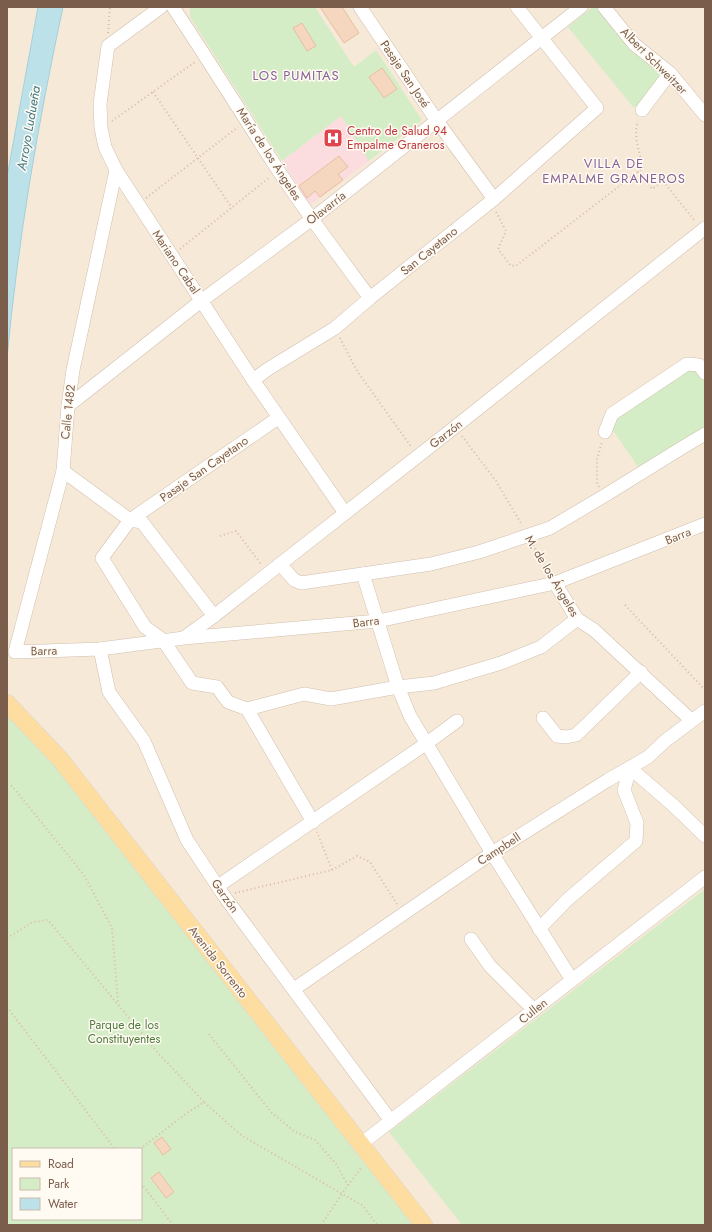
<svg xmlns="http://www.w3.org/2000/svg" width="712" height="1232" font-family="Jost,sans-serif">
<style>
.residential{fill:#f6e9d8}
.medical{fill:#fcdddf}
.green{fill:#d5edc7;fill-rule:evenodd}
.water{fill:#bce1e9;stroke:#a2d1dc}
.building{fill:#f5d7c0;stroke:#e8be9f}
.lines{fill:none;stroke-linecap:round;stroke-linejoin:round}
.minor-casing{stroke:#d2bfae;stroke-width:14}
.major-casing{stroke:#ddd5d0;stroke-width:18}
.path{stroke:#dbbaa2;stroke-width:2;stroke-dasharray:1 3;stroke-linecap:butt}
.minor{stroke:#fff;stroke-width:13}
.major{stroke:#fedea0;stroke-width:17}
.labels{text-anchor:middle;stroke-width:3;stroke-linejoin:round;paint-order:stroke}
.street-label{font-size:12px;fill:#7b5d4b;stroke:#fffaf2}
.health-label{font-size:12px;fill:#be3a42;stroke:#fffaf2;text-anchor:start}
.park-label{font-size:12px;fill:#4f7b3f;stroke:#fffaf2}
.neighbourhood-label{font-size:13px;letter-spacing:1px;fill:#876396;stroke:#fffaf2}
.water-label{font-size:13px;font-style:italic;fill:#3f7987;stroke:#fffaf2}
</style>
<rect width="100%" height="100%" fill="#fef7ea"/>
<path class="residential" d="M7 7H705V1225H424L7 703Z"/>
<path class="medical" d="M341 116 369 161 310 205 282 161Z"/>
<g class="green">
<path d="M190 7H315L354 67 376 50 422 120 369 161 341 116 282 161 190 17Z"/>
<path d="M593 7H598L637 55 663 76 641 105 633 107 568 27Z"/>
<path d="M687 369 699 371 705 379V431L639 468 610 426 617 416Z"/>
<path d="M7 703 424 1225H7ZM13 1149H141V1219H13Z"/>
<path d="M705 889V1225H462L389 1132Z"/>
</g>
<path class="water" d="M38 7H63C38 123 18 240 7 358V177Z"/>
<g class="building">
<path d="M320 7H342L359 33 344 43Z"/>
<path d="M302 23 316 46 307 51 293 28Z"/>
<path d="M382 68 397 89 384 98 369 77Z"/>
<path d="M339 156 348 167 338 174 343 180 320 197 315 191 307 198 299 186Z"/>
<path d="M162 1137 171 1149 163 1155 154 1143Z"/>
<path d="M159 1172 174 1192 166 1198 151 1178Z"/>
</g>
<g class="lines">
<g class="minor-casing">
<g id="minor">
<path d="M161 7 108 46 100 104 101 128 105 147 116 170 253 380 345 513"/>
<path d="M173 7C209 61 243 116 278 170 307 214 339 256 370 298"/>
<path d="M360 7 437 121 494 199"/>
<path d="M604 7 634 44 670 73 705 115"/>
<path d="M642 110 670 73"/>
<path d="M116 170 73 370 68 406 63 471 15 652 100 649 184 638 378 621 555 583 705 524"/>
<path d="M253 380 268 369 335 328 370 298 494 199 597 108 517 7"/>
<path d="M68 406 201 301 312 219 581 7"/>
<path d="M278 418 130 520 102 558 145 627 163 640 192 683 217 687 228 702 247 709 304 694 331 699 398 687 434 683 501 663 541 647 577 619"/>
<path d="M605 432 612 414 687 364 699 365 705 373"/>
<path d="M63 471 130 520 142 522 214 616"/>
<path d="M280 564 294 580 301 583 431 564 479 552 550 528 604 496 680 449 705 434"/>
<path d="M363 574 398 687 410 716 492 853 572 980"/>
<path d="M555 583 577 619 594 630 691 720"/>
<path d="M185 637 214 616 455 427 705 228"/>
<path d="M100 649 109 692 144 741 187 840 224 896 391 1121"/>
<path d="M247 709 313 822"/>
<path d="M543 718 557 736 566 737 576 735 641 672"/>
<path d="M630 768 674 806 705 836"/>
<path d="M218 886 427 743 457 721"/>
<path d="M539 929 567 900 636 841 637 823 624 790 630 768"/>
<path d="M471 939 490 966 534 1010"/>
<path d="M294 989 492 853 608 780 648 757 665 741 705 711"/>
<path d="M361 1144 705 877"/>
</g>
</g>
<g class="major-casing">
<path id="major" d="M7 703 60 759 424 1225"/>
</g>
<g class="path">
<path d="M108 33 110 7"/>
<path d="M153 92 232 208"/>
<path d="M112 121 195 62"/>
<path d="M638 172 652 189 663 181 695 221"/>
<path d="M146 198 238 127"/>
<path d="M496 212 506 231 498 249 511 266 517 265 644 167C639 153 633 135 638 121"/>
<path d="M180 249 270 177"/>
<path d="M340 338 357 371 412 448"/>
<path d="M462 436 496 481 522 525"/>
<path d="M599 487 597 484V459L602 442"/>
<path d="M220 536 236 531 261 564"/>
<path d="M533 545 550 574"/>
<path d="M625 605 705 690"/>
<path d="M7 785 12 786 84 875 112 928 118 1003"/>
<path d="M332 870 357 856 370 862 397 904"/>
<path d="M235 893 332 870 317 832"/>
<path d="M7 938 33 922 48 920 159 1054 204 1102"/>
<path d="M7 1007 115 1149"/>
<path d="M209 1034 271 1112 295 1132 315 1140 336 1164 348 1185"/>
<path d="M140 1149 187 1113 204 1102 241 1135 363 1206 377 1225"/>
<path d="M141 1183 173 1225"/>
<path d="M321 1225 348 1185 362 1167"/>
</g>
<use href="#minor" class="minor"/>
<use href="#major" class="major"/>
</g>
<defs>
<g id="hospital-square" transform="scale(1)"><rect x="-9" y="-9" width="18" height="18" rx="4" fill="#e0444e" stroke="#fffaf2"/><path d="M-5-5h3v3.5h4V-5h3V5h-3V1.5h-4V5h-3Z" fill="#fff"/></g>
</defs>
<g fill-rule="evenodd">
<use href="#hospital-square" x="333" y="138"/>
</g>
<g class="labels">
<g class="street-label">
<text transform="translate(654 61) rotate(45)" y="4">Albert Schweitzer</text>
<text transform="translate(405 74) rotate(56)" y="4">Pasaje San José</text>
<text transform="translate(269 154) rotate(57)" y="4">María de los Ángeles</text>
<text transform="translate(326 208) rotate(-38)" y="4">Olavarría</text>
<text transform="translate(429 251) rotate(-39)" y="4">San Cayetano</text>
<text transform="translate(176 262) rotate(56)" y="4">Mariano Cabal</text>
<text transform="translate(68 412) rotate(-84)" y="4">Calle 1482</text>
<text transform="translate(446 434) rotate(-38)" y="4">Garzón</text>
<text transform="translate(204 469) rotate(-35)" y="4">Pasaje San Cayetano</text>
<text transform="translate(678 536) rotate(-22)" y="4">Barra</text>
<text transform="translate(552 576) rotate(59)" y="4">M. de los Ángeles</text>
<text transform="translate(366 622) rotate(-7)" y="4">Barra</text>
<text transform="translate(44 651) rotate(-1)" y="4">Barra</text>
<text transform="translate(499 849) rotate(-33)" y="4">Campbell</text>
<text transform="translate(225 896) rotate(55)" y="4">Garzón</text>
<text transform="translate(218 962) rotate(52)" y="4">Avenida Sorrento</text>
<text transform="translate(533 1011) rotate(-38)" y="4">Cullen</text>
</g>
<g class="health-label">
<text x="347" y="135">Centro de Salud 94<tspan x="347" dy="14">Empalme Graneros</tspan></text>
</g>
<g class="park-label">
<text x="124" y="1029">Parque de los<tspan x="124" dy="14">Constituyentes</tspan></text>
</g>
<g class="neighbourhood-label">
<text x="296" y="80">LOS PUMITAS</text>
<text x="614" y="168">VILLA DE<tspan x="614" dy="15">EMPALME GRANEROS</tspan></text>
</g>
<g class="water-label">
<text transform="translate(28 128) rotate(-80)" y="5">Arroyo Ludueña</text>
</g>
</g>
<rect width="712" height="1232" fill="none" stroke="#7b5d4b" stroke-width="16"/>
<rect x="12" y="1148" width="130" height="72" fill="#fffaf2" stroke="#cabbaf"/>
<rect x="20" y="1161" width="20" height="6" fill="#fedea0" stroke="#cabbaf"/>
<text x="48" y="1168" font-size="12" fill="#7b5d4b">Road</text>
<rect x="20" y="1178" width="20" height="12" fill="#d5edc7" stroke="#cabbaf"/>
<text x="48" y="1188" font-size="12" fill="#7b5d4b">Park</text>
<rect x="20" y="1198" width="20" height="12" fill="#bce1e9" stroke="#cabbaf"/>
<text x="48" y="1208" font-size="12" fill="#7b5d4b">Water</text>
</svg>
